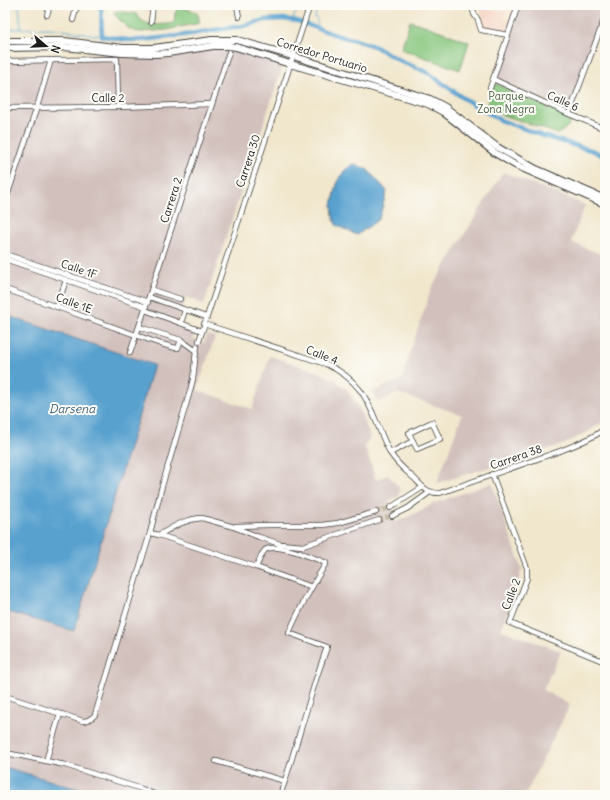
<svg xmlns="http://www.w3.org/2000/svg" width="610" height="800" font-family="Delius,sans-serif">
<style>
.built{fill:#f5d3c1}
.industrial{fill:#d1c0bc}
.green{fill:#85c57c;stroke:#50704c}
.water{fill:#58a1cf;stroke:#3a5e76}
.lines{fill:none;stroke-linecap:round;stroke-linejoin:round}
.stream{stroke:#58a1cf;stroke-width:1}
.canal{stroke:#58a1cf;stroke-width:4.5}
.minor-tunnel{stroke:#c6beaa;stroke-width:4.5;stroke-dasharray:4.5 2;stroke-linecap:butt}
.minor-casing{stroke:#3c3a37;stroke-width:6}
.major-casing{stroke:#3c3a37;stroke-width:8}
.minor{stroke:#fff;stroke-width:4.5}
.major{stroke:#fff;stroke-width:6}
.labels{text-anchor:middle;stroke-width:4;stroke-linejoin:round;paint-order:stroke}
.street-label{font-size:11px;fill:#1c1c1c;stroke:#fdfcf7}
.park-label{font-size:11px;fill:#466042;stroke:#fdfcf7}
.water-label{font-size:12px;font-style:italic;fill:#3a5e76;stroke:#fdfcf7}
</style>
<rect width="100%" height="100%" fill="#fdfcf7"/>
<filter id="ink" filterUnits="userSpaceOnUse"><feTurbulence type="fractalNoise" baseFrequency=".025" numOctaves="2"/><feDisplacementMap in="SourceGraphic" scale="8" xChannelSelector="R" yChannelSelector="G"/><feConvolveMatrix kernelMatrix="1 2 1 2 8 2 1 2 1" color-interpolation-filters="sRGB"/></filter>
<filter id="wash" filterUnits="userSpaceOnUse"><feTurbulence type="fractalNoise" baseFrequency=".012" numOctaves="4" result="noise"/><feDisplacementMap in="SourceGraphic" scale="16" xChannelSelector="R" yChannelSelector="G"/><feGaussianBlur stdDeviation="0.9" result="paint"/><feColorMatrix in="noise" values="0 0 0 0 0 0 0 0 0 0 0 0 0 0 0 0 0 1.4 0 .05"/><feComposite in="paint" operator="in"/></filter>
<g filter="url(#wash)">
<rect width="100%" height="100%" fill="#f1e7cd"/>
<path class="built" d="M482 8 505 11 504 20H510L507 33 483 29Z"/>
<g class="industrial">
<path d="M520 5H605V12L568 111 496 77 508 44Z"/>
<path d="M215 48 235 49 283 65 204 304 186 297 175 326 195 333 193 339 204 343 207 335 215 337 197 390 252 409 270 356 318 372 335 380 347 390 355 401 361 412 370 437 365 446 376 480 388 475 399 488 400 491 398 497 389 501 395 522 423 510 432 504 492 483 522 569 501 630 561 651 543 690 570 705 525 795H98L5 767V611L74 631 154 365 5 315V58L109 55 123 57 166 56Z"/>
<path d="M503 172 585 205 571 242 605 256V420L591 430 565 444 441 482 437 483 462 415 398 393 378 402 373 392 402 379 414 340 432 287Z"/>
</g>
<g class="green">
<path d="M178 6C182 8 195 11 197 13 199 16 199 20 200 23L166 30 140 32 135 31 128 28 113 13 118 11 136 14C138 16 139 18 141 20 147 26 166 25 174 23L175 14Z"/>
<path d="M410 21 424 25 469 42 460 70 401 49Z"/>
<path d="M494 83 575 119 566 128 558 134 527 123 502 115 494 110 486 107Z"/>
</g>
<g class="water">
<path d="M353 164 367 169 387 191 379 219 357 235 336 225 333 216 332 205 337 184 344 171Z"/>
<path d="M5 315 154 365 74 631 5 611Z"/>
<path d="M5 767 98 795H5Z"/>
</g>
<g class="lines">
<g class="stream">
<path d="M19 5 21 28"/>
<path d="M292 20 300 5"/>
<path d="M319 28 315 16 319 5"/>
<path d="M5 29 50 28 102 36"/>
</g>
<path class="canal" d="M101 5 102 36 127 40H141L178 36 227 28 243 26 265 20 283 19 297 21 339 36 356 40 376 47 404 63 420 69 430 74 463 98 500 120 543 136 594 151 605 157"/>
</g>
</g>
<g filter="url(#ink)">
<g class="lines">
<g class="minor-tunnel">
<path d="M376 512 390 508"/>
<path d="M379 520 392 516"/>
</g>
<g class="minor-casing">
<g id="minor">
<path d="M237 5 239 17"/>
<path d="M472 5 474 14 478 20 481 30 508 35"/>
<path d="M47 15 50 5"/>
<path d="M73 20 77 5"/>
<path d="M151 22 153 5"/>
<path d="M5 61 117 59 118 107"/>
<path d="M493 79 569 114 605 129"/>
<path d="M490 88 508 35 518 5"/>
<path d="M5 108 118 107 212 104"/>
<path d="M569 114 605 17"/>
<path d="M5 202 37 107 51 60"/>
<path d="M5 254 148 302"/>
<path d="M5 259 146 307"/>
<path d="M5 289 57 307 161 344 176 348H178L181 340"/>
<path d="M152 290 180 299"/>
<path d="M149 297 206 317"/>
<path d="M57 307 66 280"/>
<path d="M145 310 202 331"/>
<path d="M181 323 185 310"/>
<path d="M204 324 326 364C339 370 351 378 360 390 374 408 379 434 391 454 396 463 406 471 414 478 423 487 426 493 440 493L560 451C576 445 591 439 605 429"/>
<path d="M139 327 181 340 196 351"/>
<path d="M199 341 310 5"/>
<path d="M130 353 149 297 229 52"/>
<path d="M432 422 440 439 417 449 409 433Z"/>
<path d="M390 453 413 441"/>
<path d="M492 474 527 568V578L510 623 605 662"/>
<path d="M390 508 423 487"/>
<path d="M392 516 408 508 430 492"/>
<path d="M236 526 269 525H322L338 523 376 512"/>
<path d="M150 533 159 535C173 527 185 519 202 518L234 527 259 537 280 544 303 546 379 520"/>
<path d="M159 535 256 567 312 587"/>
<path d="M5 696 83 721C88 721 91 719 95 715L150 533 162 486 190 391 193 379 196 351 197 347"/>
<path d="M5 753 22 756 65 765 142 789 156 795"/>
<path d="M46 761 60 714"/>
<path d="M216 761 285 781 317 676 327 647 289 633C299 609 312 586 326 563 314 558 277 542 265 550 261 554 259 562 256 567"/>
<path d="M280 795 285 781"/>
</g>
</g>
<g class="major-casing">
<g id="major">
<path d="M5 41H64L123 48H154L212 40H237L293 56 430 99 445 107 497 147 536 169 605 199"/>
<path d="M5 48 64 47 122 53 156 54 168 53 213 46H229L236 47 290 64 428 104 443 112 495 153 515 165 605 204"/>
</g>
</g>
<use href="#minor" class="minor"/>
<use href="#major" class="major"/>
</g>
</g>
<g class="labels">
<g class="street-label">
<text transform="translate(322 55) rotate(17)" y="4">Corredor Portuario</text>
<text x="108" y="102">Calle 2</text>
<text transform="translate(563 101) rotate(24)" y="4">Calle 6</text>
<text transform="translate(248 161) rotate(-72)" y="4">Carrera 30</text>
<text transform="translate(171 200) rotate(-72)" y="4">Carrera 2</text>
<text transform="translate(79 269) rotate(19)" y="4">Calle 1F</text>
<text transform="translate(74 303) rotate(20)" y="4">Calle 1E</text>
<text transform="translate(322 355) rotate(22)" y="4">Calle 4</text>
<text transform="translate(516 457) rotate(-19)" y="4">Carrera 38</text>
<text transform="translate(511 594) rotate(-69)" y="4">Calle 2</text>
</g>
<g class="park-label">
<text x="506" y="100">Parque<tspan x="506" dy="13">Zona Negra</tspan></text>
</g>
<g class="water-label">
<text x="72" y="413">Darsena</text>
</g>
</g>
<rect width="610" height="800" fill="none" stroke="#fdfcf7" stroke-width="20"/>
<g transform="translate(46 46) rotate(109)" stroke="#fdfcf7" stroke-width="3" paint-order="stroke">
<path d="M0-3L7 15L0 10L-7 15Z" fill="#1c1c1c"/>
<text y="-6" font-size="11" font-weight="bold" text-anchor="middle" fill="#1c1c1c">N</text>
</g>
</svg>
